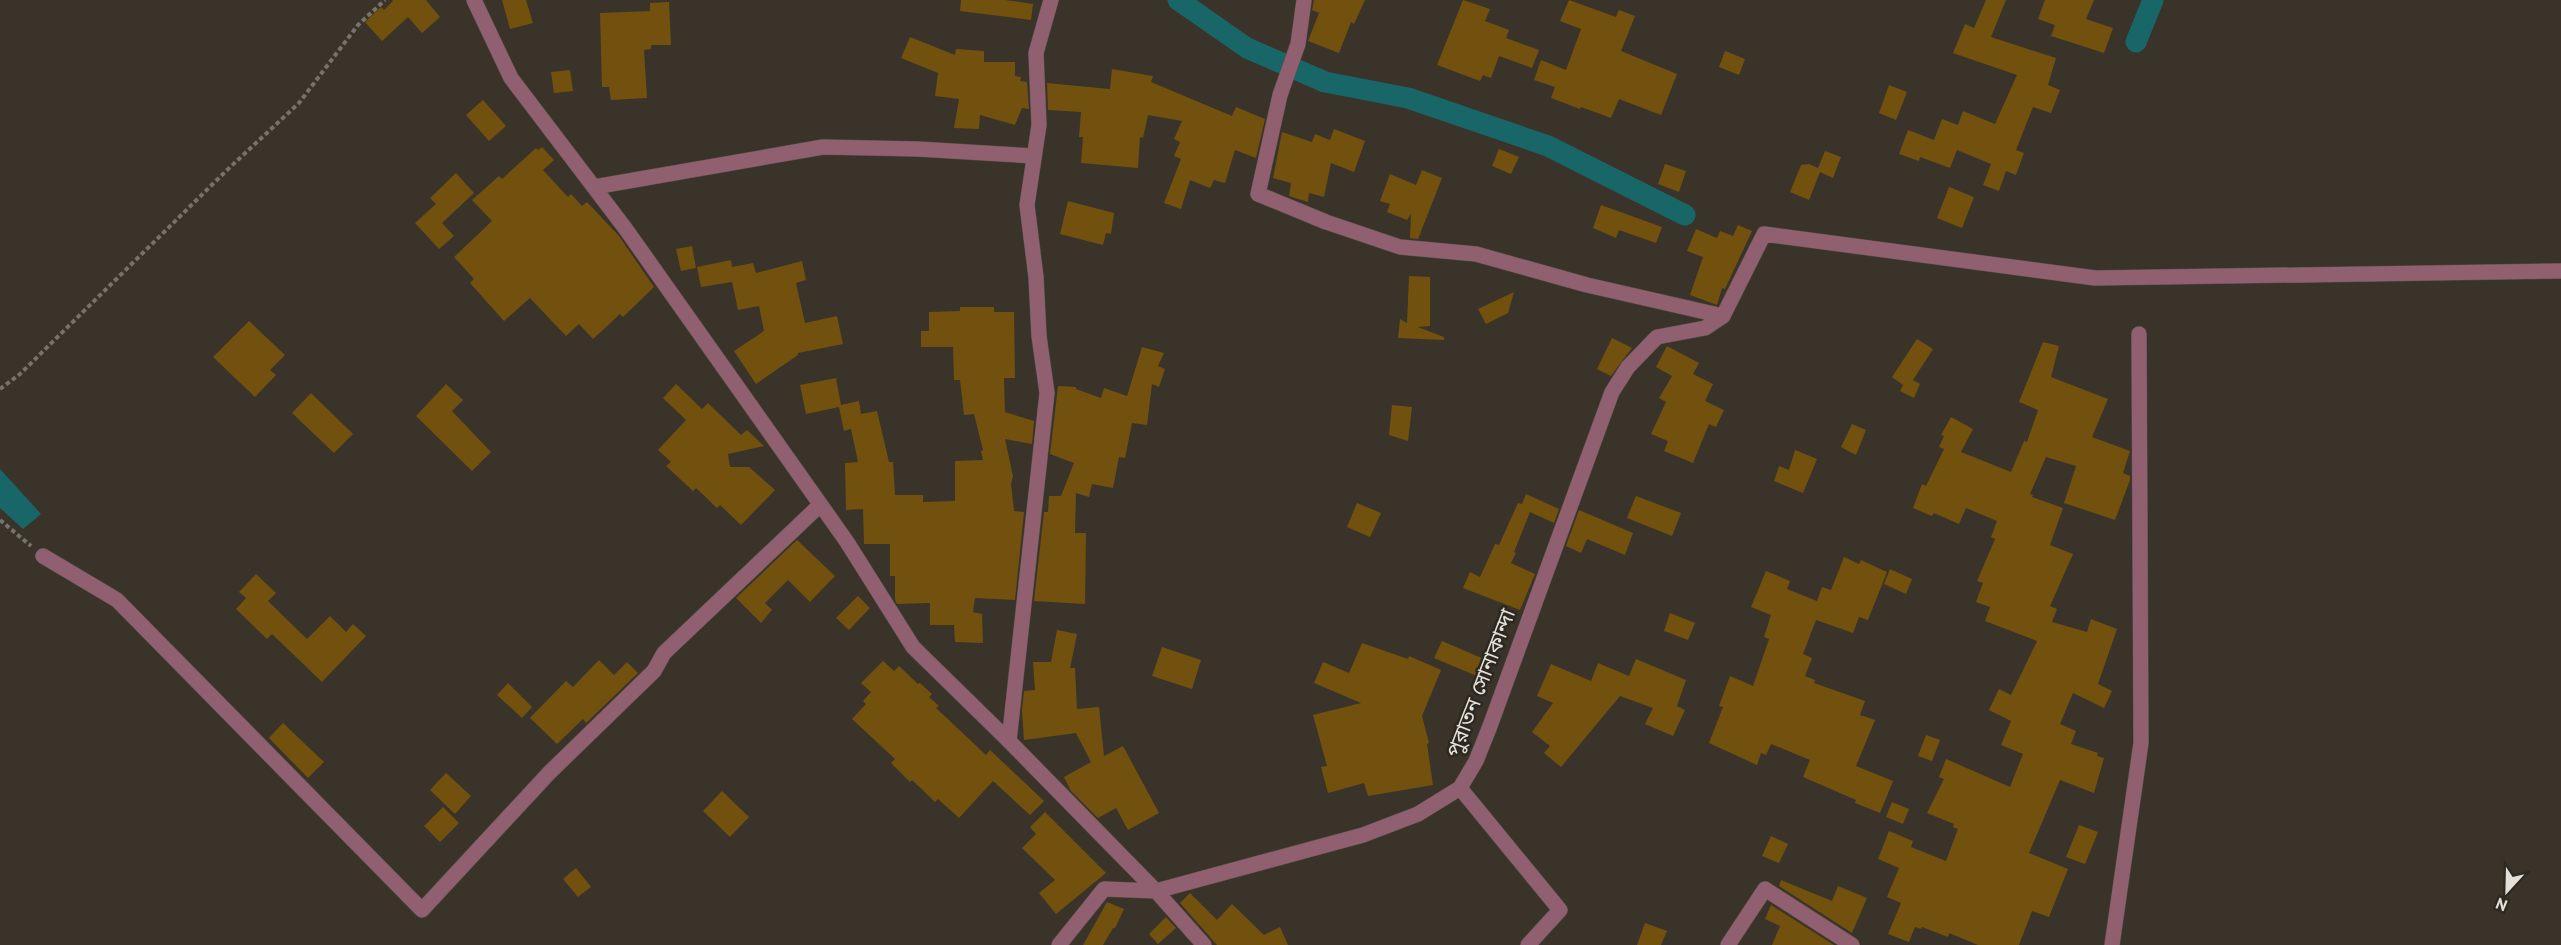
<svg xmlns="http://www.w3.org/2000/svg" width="2561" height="945" font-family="'PT Sans','Noto Sans Bengali',sans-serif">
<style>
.water{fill:#196669}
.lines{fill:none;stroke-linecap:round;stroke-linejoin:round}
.canal{stroke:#196669;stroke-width:21}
.building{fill:#72510e}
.minor-casing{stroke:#544f46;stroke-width:16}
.path{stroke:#77726a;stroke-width:4;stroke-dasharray:4.5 3;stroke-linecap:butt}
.minor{stroke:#905f70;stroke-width:15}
.labels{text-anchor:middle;stroke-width:5;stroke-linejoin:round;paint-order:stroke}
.street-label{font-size:21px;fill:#e4e0da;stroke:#2e2920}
</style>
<rect width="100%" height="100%" fill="#39332a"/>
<path class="water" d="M0 469 41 514 23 529 0 508Z"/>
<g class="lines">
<g class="canal">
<path d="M1178 0 1247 48 1325 82 1408 98 1548 146 1685 215"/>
<path d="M2136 42 2153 0"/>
</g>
</g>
<g class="building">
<path d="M392 0H426L440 17 422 33 408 17 382 41 365 22 381 7 384 10 393 1Z"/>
<path d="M502 0H526L533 23 510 29Z"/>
<path d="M961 0H1005L1033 4 1031 20 960 11Z"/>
<path d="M1314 0H1365L1354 24 1351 22 1339 53 1308 41 1319 13 1312 10Z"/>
<path d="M1463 0 1490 9 1485 21 1509 30 1506 38 1539 50 1532 68 1499 56 1491 78 1483 75 1480 81 1437 65Z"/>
<path d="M1569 0 1616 17 1619 10 1635 16 1621 51 1677 74 1661 115 1619 99 1611 118 1581 107 1580 109 1551 98 1555 87 1534 80 1541 60 1566 70 1581 29 1560 21Z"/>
<path d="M1986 0H2006L1991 37 2056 58 2048 85 2060 90 2051 113 2033 107 2016 150 2024 153 2016 175 2006 171 1999 191 1983 185 1991 164 1957 150 1950 168 1920 157 1919 161 1899 154 1908 130 1934 140 1942 119 1958 125 1963 111 1995 124 2017 75 1953 53 1965 24 1974 28Z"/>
<path d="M2045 0H2094L2086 19 2113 28 2104 53 2051 36 2055 25 2038 19Z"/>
<path d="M669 2 671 45H651V49L644 50 647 98 611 100 609 87H602L600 13 650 11V3Z"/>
<path d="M910 37 955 55 956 49 984 51V62H1015V76L1021 77 1020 81 1027 82 1029 109 1022 108 1015 125 980 115 979 129 954 128 959 99 935 96 938 73 901 58Z"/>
<path d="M1725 51 1745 59 1739 75 1719 67Z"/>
<path d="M1112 69 1153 76 1151 82 1232 116 1236 107 1265 119 1256 158 1235 150 1225 183 1214 180 1210 188 1190 180 1181 209 1164 203 1181 159 1174 156 1180 142 1174 139 1182 121 1148 115 1143 138 1140 137 1138 168 1081 163 1083 137H1079L1081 112 1048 110 1047 83 1110 89Z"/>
<path d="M570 70 573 91 554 93 551 72Z"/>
<path d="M1889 85 1907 92 1896 120 1879 113Z"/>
<path d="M483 100 506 126 489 141 466 115Z"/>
<path d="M1334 129 1365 141 1354 172 1331 163 1324 197 1309 193 1308 202 1289 196 1291 183 1273 178 1282 132 1312 142 1315 134 1330 140Z"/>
<path d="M542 147 554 160 543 170 568 197 571 194 582 206 587 202 619 236 654 287 623 317 620 314 593 339 579 324 566 336 530 298 504 321 470 283 474 279 454 257 492 221 472 200 499 176 502 179 536 148 538 150Z"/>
<path d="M1499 149 1519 157 1511 174 1492 166Z"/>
<path d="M1825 151 1841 157 1833 178 1820 172 1809 200 1790 192 1801 165 1809 164 1818 168Z"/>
<path d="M1665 164 1686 171 1679 192 1658 184Z"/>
<path d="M1422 170 1442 178 1418 239 1410 238 1411 214 1407 220 1387 212 1390 204 1380 201 1390 174 1416 185Z"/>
<path d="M456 173 474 193 442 223 454 236 439 249 415 223 436 204 430 198Z"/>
<path d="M1949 187 1974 197 1962 228 1937 218Z"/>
<path d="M1068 201 1114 213 1111 234 1106 233 1103 245 1060 234Z"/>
<path d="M1601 205 1662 227 1656 243 1619 230 1616 238 1593 228Z"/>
<path d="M1738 225 1752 231 1725 289 1722 288 1717 305 1690 295 1703 257 1687 251 1696 229 1717 238 1720 231 1733 236Z"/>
<path d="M692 246 696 268 681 271 676 249Z"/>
<path d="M731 260 732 267 753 263 756 273 802 261 806 280 796 283 805 323 837 316 843 344 798 353V355L756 384 734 351 764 331 759 306 738 310 732 282 701 287 697 267Z"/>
<path d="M1409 276 1430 277V326L1418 327 1444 337V340L1398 338 1400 319 1407 323Z"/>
<path d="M1514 292 1508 313 1486 324 1478 309Z"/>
<path d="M960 307H994V312H1014L1015 378H1004L1005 412 1034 421 1032 444 1005 439 1013 476 1011 484 1014 511 1024 512 1015 600 975 598 973 612 982 614 983 643 955 642 954 625H930V603L897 604 895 600V576H890V544H864L863 509 846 510 845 463 858 462 851 429 844 431 839 407 806 414 800 385 836 378 841 405 859 401 861 414 877 411 889 462H893L895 495H923V502L955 501V461L983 460 981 451 983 450 974 414 964 415 960 380H954L953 347H921V331H929V312L960 311Z"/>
<path d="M249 321 285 355 270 370 276 375 255 397 213 357Z"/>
<path d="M1612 338 1632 348 1611 376 1597 369Z"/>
<path d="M1917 339 1933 349 1913 380 1920 384 1914 398 1900 391 1903 385 1892 377Z"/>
<path d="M2043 342 2059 346 2051 377 2108 399 2092 437 2130 451 2123 473 2130 476V480L2115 520 2064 503 2076 466 2046 457 2030 494 2033 495 2032 497 2063 508 2050 545 2073 554 2050 606 2057 609 2052 622 2087 632 2091 619 2117 629 2098 684 2112 691 2104 708 2073 693 2060 724 2076 731 2071 744 2098 753 2097 756 2104 758 2094 793 2060 780 2029 853 2068 869 2049 917 2032 911 2019 945H1978L1949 933 1948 937 1922 927 1921 929 1915 927 1909 942 1888 934 1901 903 1887 897 1899 868 1878 859 1889 831 1913 841 1911 847 1946 861 1958 829 1953 827 1954 824 1927 813 1944 779 1939 777 1946 759 2010 787 2023 754 2001 745 2011 721 1989 710 1999 689 2011 695 2037 641 1985 621 1990 607 1976 602 1983 583 1977 581 1995 539 1991 537 1997 521 1966 508 1959 524 1934 513 1932 516 1913 508 1922 484 1926 486 1944 449 1939 447 1944 436 1941 435 1951 417 1973 429 1961 452 2011 472 2024 441 2027 442 2038 410 2019 402Z"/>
<path d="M1667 346 1699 363 1693 374 1713 384 1705 401 1724 410 1716 427 1709 424 1693 463 1664 451 1668 441 1651 434 1666 402 1659 398 1672 376 1656 367Z"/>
<path d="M1142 347 1164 353 1158 366 1165 369 1159 387 1152 384 1147 425 1132 423 1125 458 1119 457 1113 488 1092 484 1089 497 1076 493 1075 533H1086L1085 604 1034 601 1044 512H1048L1049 496H1061L1074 463 1050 454 1058 386 1076 387V389L1101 398 1104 388 1127 396Z"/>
<path d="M446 384 463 400 452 411 491 452 472 471 416 416Z"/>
<path d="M676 384 702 409 708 403 741 435 747 430 764 446 728 454 730 467H749L775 490 741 525 720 505 717 508 696 488 693 491 666 466 671 462 658 450 686 420 663 398Z"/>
<path d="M311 393 353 434 334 453 292 413Z"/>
<path d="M1392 405 1412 407 1408 441 1389 435Z"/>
<path d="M1852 424 1866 430 1856 455 1841 447Z"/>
<path d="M1795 450 1817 459 1803 493 1774 481 1779 466 1789 470Z"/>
<path d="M1526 494 1559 509 1554 523 1530 512 1514 552 1516 553 1511 563 1535 574 1520 610 1463 588 1470 572 1480 577 1495 544 1499 545 1518 503 1522 504Z"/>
<path d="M1636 496 1681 513 1672 536 1627 518Z"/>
<path d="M1357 503 1381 513 1370 537 1347 527Z"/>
<path d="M1579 510 1633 533 1625 555 1587 539 1581 553 1566 546Z"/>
<path d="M797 540 835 576 810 602 788 580 765 603 772 610 761 623 736 598Z"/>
<path d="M1844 557 1859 564 1861 560 1887 572 1868 620 1859 617 1853 633 1816 620 1803 654 1812 658 1805 676 1815 680 1814 683 1865 701 1860 715 1875 720 1856 766 1893 781 1880 813 1855 803 1856 800 1803 777 1810 760 1771 744 1766 755 1761 753 1757 765 1709 743 1723 707 1719 706 1730 676 1753 686 1769 639 1764 637 1771 615 1751 607 1766 571 1790 581 1787 589 1817 601 1822 587 1831 590Z"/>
<path d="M1890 569 1912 579 1906 594 1884 584Z"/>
<path d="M256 574 276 593 268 601 307 639 330 616 346 632 353 624 366 636 322 682 272 634 267 639 236 609 246 598 239 592Z"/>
<path d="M858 596 870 608 849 630 836 618Z"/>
<path d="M1670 613 1695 623 1688 640 1664 631Z"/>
<path d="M1057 630 1077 634 1070 668H1075L1077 709 1099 707 1104 756 1123 746 1159 813 1128 830 1116 808 1098 818 1071 791 1064 777 1091 762 1076 733 1024 740 1022 710 1024 691 1035 690 1033 662H1051Z"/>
<path d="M1442 641 1491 662 1484 679 1434 658Z"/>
<path d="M1362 643 1408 659 1409 656 1441 670 1422 716 1429 743 1427 744 1433 785 1368 796 1364 783 1328 793 1321 767 1327 766 1313 715 1361 703 1314 683 1323 662 1349 673Z"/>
<path d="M1162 647 1201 660 1192 689 1152 676Z"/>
<path d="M1636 659 1686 680 1677 706 1685 710 1673 736 1645 724 1653 708 1620 696 1561 767 1544 753 1550 746 1532 732 1553 703 1537 696 1551 664 1591 681 1598 663 1629 676Z"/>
<path d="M599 660 614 675 627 662 638 673 586 723 583 719 557 744 530 718 566 681 573 687Z"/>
<path d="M883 661 894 671 899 666 918 684 920 683 932 694 929 697 939 706 936 708 986 755 990 750 1044 801 1030 815 993 781 959 818 938 799 935 802 912 780 910 782 891 763 895 759 852 719 866 704 863 701 871 692 861 683Z"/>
<path d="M508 683 532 707 522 718 497 695Z"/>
<path d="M283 723 324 762 308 778 269 738Z"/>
<path d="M1926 735 1940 740 1932 761 1918 756Z"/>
<path d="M446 773 471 796 455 814 430 790Z"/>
<path d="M722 791 749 817 730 837 703 811Z"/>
<path d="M1892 802 1909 809 1903 824 1886 817Z"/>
<path d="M443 807 459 823 440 842 424 826Z"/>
<path d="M1045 812 1106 873 1056 914 1039 893 1055 880 1022 848 1036 834 1030 827Z"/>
<path d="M2079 825 2098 832 2085 864 2066 857Z"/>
<path d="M1771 836 1788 844 1779 863 1762 856Z"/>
<path d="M576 868 591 887 578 897 563 879Z"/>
<path d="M1781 880 1832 901 1838 886 1867 898 1852 933 1779 886Z"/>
<path d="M1190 893 1217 920 1232 904 1264 935 1280 927 1288 945H1217L1180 903Z"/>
<path d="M1107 902 1124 909 1115 928H1113L1103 945H1083Z"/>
<path d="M1771 905 1834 945H1772L1780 926 1765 919Z"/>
<path d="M1166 917 1176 928 1158 944 1149 934Z"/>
<path d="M1645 923 1667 931 1661 945H1637Z"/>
</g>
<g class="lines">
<g class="minor-casing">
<g id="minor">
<path d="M474 0 511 78 625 228 847 542 913 647 1009 741 1156 891 1204 945"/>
<path d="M1304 0 1298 44 1280 95 1258 194 1326 222 1400 247 1476 254 1587 285 1723 316"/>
<path d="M594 187 823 147 918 149 1034 156"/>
<path d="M43 556 117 600 422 910 549 773 654 671 664 653 820 505"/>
<path d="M1009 741 1047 393 1039 336 1036 277 1027 205 1039 125 1036 53 1051 0"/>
<path d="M1460 788 1560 910 1528 945"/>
<path d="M1059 945 1104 889 1156 891 1363 835 1418 814 1460 788 1476 761 1490 726 1612 392 1628 367 1657 337 1705 328 1723 316 1764 234 2095 278 2561 271"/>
<path d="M1728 945 1765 889 1852 945"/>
<path d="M2112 945 2141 743 2139 334"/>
</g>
</g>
<g class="path">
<path d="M0 389 20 374 226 171 299 103 358 25 385 0"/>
<path d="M0 520 31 546"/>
</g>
<use href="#minor" class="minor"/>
</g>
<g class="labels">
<g class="street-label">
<text transform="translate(1481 683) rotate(-69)" y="7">পুরাতন সোনাকান্দা</text>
</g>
</g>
<g transform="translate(2507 891) rotate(202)" stroke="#2e2920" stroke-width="4.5" paint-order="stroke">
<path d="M0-4.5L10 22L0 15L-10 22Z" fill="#e4e0da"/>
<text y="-9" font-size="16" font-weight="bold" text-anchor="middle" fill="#e4e0da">N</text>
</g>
</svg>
